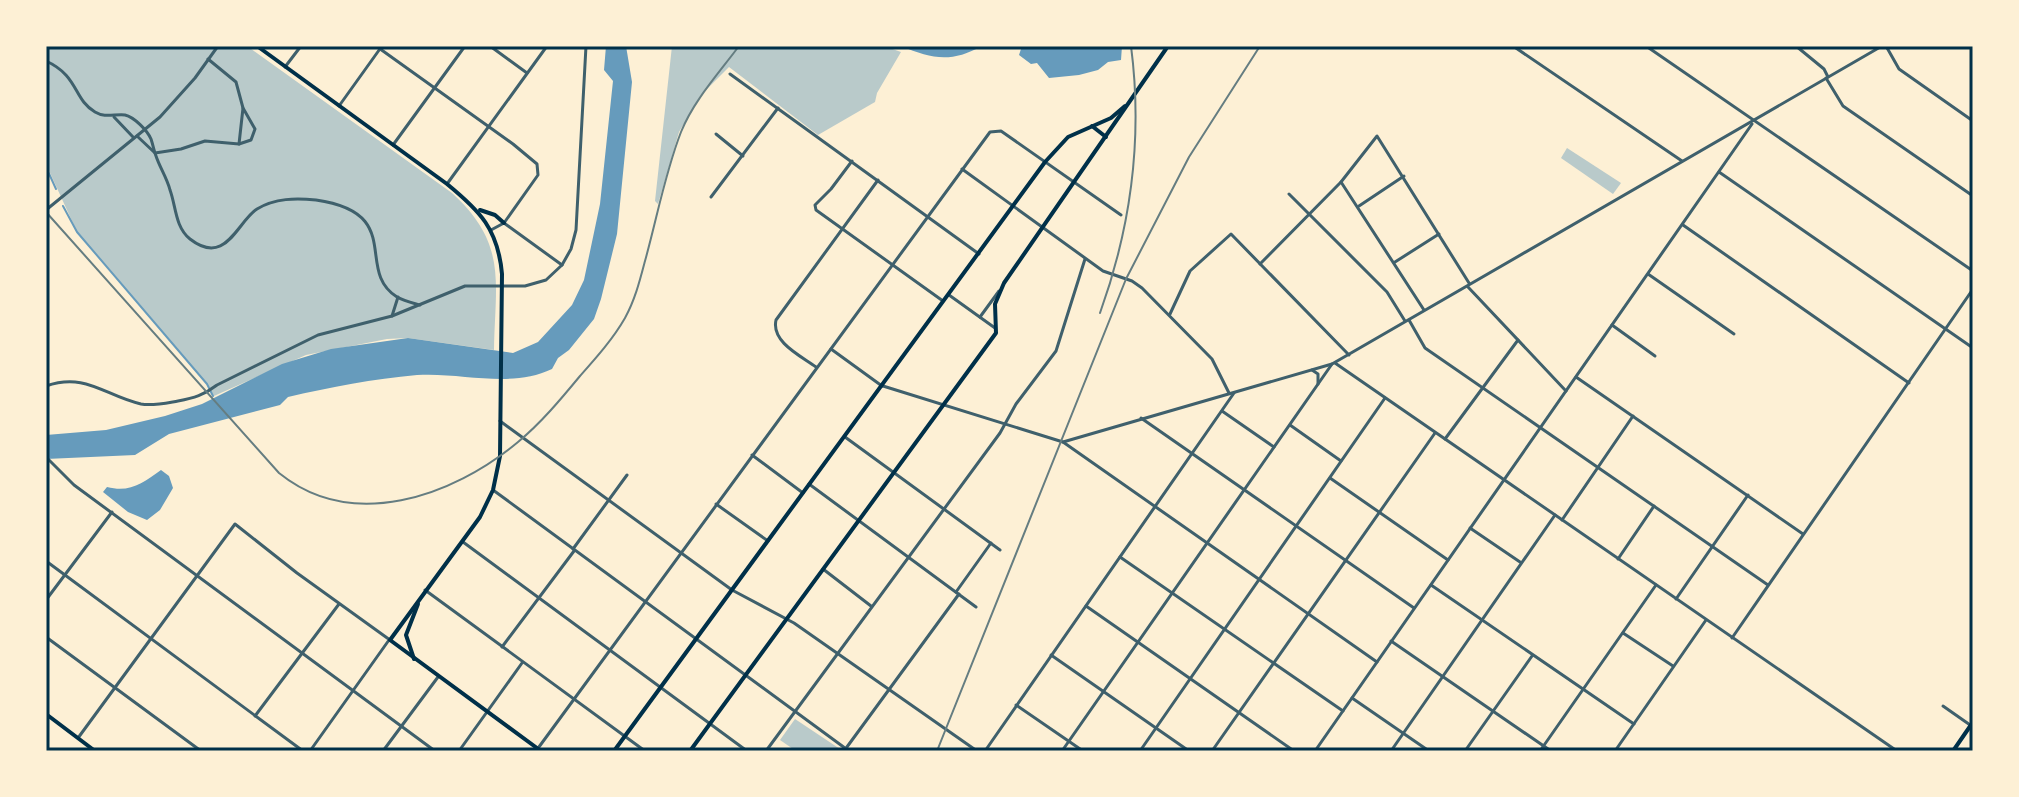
<svg xmlns="http://www.w3.org/2000/svg" width="2019" height="797" font-family="'PT Sans',sans-serif">
<style>
.green{fill:#b9caca}
.water{fill:#669bbc}
.lines{fill:none;stroke-linecap:round;stroke-linejoin:round}
.stream{stroke:#669bbc;stroke-width:2}
.minor{stroke:#3f606c;stroke-width:3}
.tertiary{stroke:#3f606c;stroke-width:3}
.secondary{stroke:#003049;stroke-width:4}
.rail{stroke:#657d81;stroke-width:2}
.neatline{fill:none;stroke:#003049;stroke-width:3}
</style>
<rect width="100%" height="100%" fill="#fdf0d5"/>
<g class="green">
<path d="M46 46H247L452 193C508 244 495 282 494 350L408 338 387 339 306 355 214 396 207 384 77 232 46 164Z"/>
<path d="M672 46H884L901 52 877 93 875 102 818 135 729 67 700 96 679 132 658 204 655 201Z"/>
<path d="M1567 148 1621 183 1613 194 1561 158Z"/>
<path d="M795 719 840 749 796 751 780 740Z"/>
</g>
<g class="water">
<path d="M606 46H626L632 82 617 234 601 299 594 319 569 350 558 358 552 369C510 389 462 372 417 375 373 379 331 387 288 397L280 405 169 434 135 455 46 459V435L106 430 165 416 202 404 282 364 331 349 408 338 513 353 538 342 572 305 584 280 600 204 613 81 604 70Z"/>
<path d="M901 46H982C951 63 932 59 901 46Z"/>
<path d="M1022 46H1122L1121 60 1108 62 1098 70 1079 75 1049 78 1037 63 1031 64 1019 55Z"/>
<path d="M161 470 169 476 173 488 160 510 147 520 128 512 103 492 107 487C130 493 143 483 161 470Z"/>
</g>
<g class="lines">
<g class="stream">
<path d="M46 167 56 189"/>
<path d="M63 206 77 232 207 384 213 396"/>
</g>
<g class="minor">
<path d="M376 46 513 144 537 164 538 175 504 223 491 230"/>
<path d="M490 46 527 73"/>
<path d="M1513 46 1682 161"/>
<path d="M1646 46 1973 271"/>
<path d="M1796 46 1824 69 1828 77"/>
<path d="M1886 46 1899 69 1973 121"/>
<path d="M46 61C79 76 73 99 95 112 105 118 114 114 125 115 134 117 147 130 151 139 153 145 154 151 156 156 160 168 167 178 170 190 176 206 175 227 190 239 226 267 237 222 257 209 275 198 296 198 316 200 406 213 354 270 397 297 404 301 413 303 420 305"/>
<path d="M285 67 301 46"/>
<path d="M730 74 979 254"/>
<path d="M1826 78 1843 106 1973 196"/>
<path d="M339 106 382 46"/>
<path d="M114 117 133 137"/>
<path d="M716 134 743 156"/>
<path d="M137 136 155 153 181 149 205 141 239 144 251 140 255 129 243 108 236 82 208 59"/>
<path d="M239 144 243 108"/>
<path d="M393 145 465 46"/>
<path d="M852 161 831 189 815 205 816 210 943 301"/>
<path d="M962 169 1103 271 1132 281 1142 288 1212 359 1229 393"/>
<path d="M1719 172 1973 348"/>
<path d="M1341 182 1424 310"/>
<path d="M447 184 547 46"/>
<path d="M1289 194 1387 292 1405 321"/>
<path d="M711 197 778 108"/>
<path d="M1359 206 1404 176"/>
<path d="M46 210 160 117 195 78 218 46"/>
<path d="M504 223 562 265"/>
<path d="M1683 225 1909 383"/>
<path d="M1395 262 1439 234"/>
<path d="M1260 264 1341 182 1377 136 1469 283"/>
<path d="M1648 274 1734 334"/>
<path d="M1468 287 1566 391"/>
<path d="M949 295 995 328"/>
<path d="M1170 314 1190 271 1231 234 1349 355"/>
<path d="M392 316 398 297"/>
<path d="M980 317 999 291"/>
<path d="M1409 320 1425 348 1768 585"/>
<path d="M1612 325 1655 356"/>
<path d="M831 349 882 386"/>
<path d="M816 367C801 356 771 342 776 320L878 180"/>
<path d="M1576 377 1803 534"/>
<path d="M46 386C86 372 105 396 141 404 153 406 166 403 178 401 194 398 204 395 217 385L318 335 392 316 465 286H525L546 280 562 265 571 249 576 230 586 46"/>
<path d="M1222 411 1274 447"/>
<path d="M1141 418 1414 608"/>
<path d="M500 421 732 590"/>
<path d="M1290 425 1341 461"/>
<path d="M845 437 1000 550"/>
<path d="M1445 439 1518 340"/>
<path d="M1063 442 1377 662"/>
<path d="M752 455 803 493"/>
<path d="M46 457 74 485 435 751"/>
<path d="M1330 478 1448 560"/>
<path d="M809 484 976 607"/>
<path d="M493 490 849 751"/>
<path d="M716 504 768 541"/>
<path d="M1562 520 1633 416"/>
<path d="M1470 528 1520 562"/>
<path d="M463 542 747 751"/>
<path d="M573 549 627 475"/>
<path d="M1120 557 1343 711"/>
<path d="M1618 559 1654 506"/>
<path d="M46 561 303 751"/>
<path d="M823 569 871 606"/>
<path d="M1431 585 1634 724"/>
<path d="M425 590 645 751"/>
<path d="M956 592 991 543"/>
<path d="M1676 599 1748 495"/>
<path d="M46 600 112 512"/>
<path d="M1086 606 1294 751"/>
<path d="M1623 633 1673 666"/>
<path d="M46 637 201 751"/>
<path d="M1732 638 1973 289"/>
<path d="M1391 641 1551 751"/>
<path d="M502 647 574 551"/>
<path d="M1051 655 1189 751"/>
<path d="M1352 698 1429 751"/>
<path d="M1016 705 1083 751"/>
<path d="M1943 706 1973 727"/>
<path d="M255 716 339 604"/>
<path d="M78 738 235 524 297 573 390 640"/>
<path d="M383 751 438 677"/>
<path d="M459 751 522 663"/>
<path d="M536 751 990 132 1001 131 1121 215"/>
<path d="M766 751 1000 433 1016 404 1056 351 1085 259"/>
<path d="M844 751 959 594"/>
<path d="M985 751 1234 393"/>
<path d="M1062 751 1332 364"/>
<path d="M1140 751 1385 398"/>
<path d="M1212 751 1435 433"/>
<path d="M1391 751 1555 515"/>
<path d="M1465 751 1532 656"/>
<path d="M1540 751 1656 585"/>
<path d="M1615 751 1706 620"/>
</g>
<g class="tertiary">
<path d="M1335 363 1897 751"/>
<path d="M1312 370 1318 374V384"/>
<path d="M883 386 1063 442 1332 364 1882 46"/>
<path d="M732 590 794 623 977 751"/>
<path d="M310 751 389 640"/>
<path d="M1315 751 1752 124"/>
</g>
<g class="secondary">
<path d="M257 46 447 184C480 211 498 229 502 274L500 456 493 490 480 517 390 640 541 751"/>
<path d="M1092 126 1106 137"/>
<path d="M480 210 495 215 504 223"/>
<path d="M414 659 406 635 418 604"/>
<path d="M46 714 95 751"/>
<path d="M614 751 1045 162 1068 137 1111 118 1125 106"/>
<path d="M690 751 996 333 995 304 1004 283 1168 46"/>
<path d="M1953 751 1973 722"/>
</g>
<g class="rail">
<path d="M46 212 279 473C352 532 452 497 518 442 541 423 561 399 580 376 596 358 613 339 625 318 635 300 640 280 645 261 657 218 665 173 681 132 694 100 719 73 739 46"/>
<path d="M1100 313C1131 227 1143 138 1131 46"/>
<path d="M937 751 1126 279 1189 157 1260 46"/>
</g>
</g>
<rect width="2019" height="797" fill="none" stroke="#fdf0d5" stroke-width="96"/>
<rect x="48" y="48" width="1923" height="701" class="neatline"/>
</svg>
